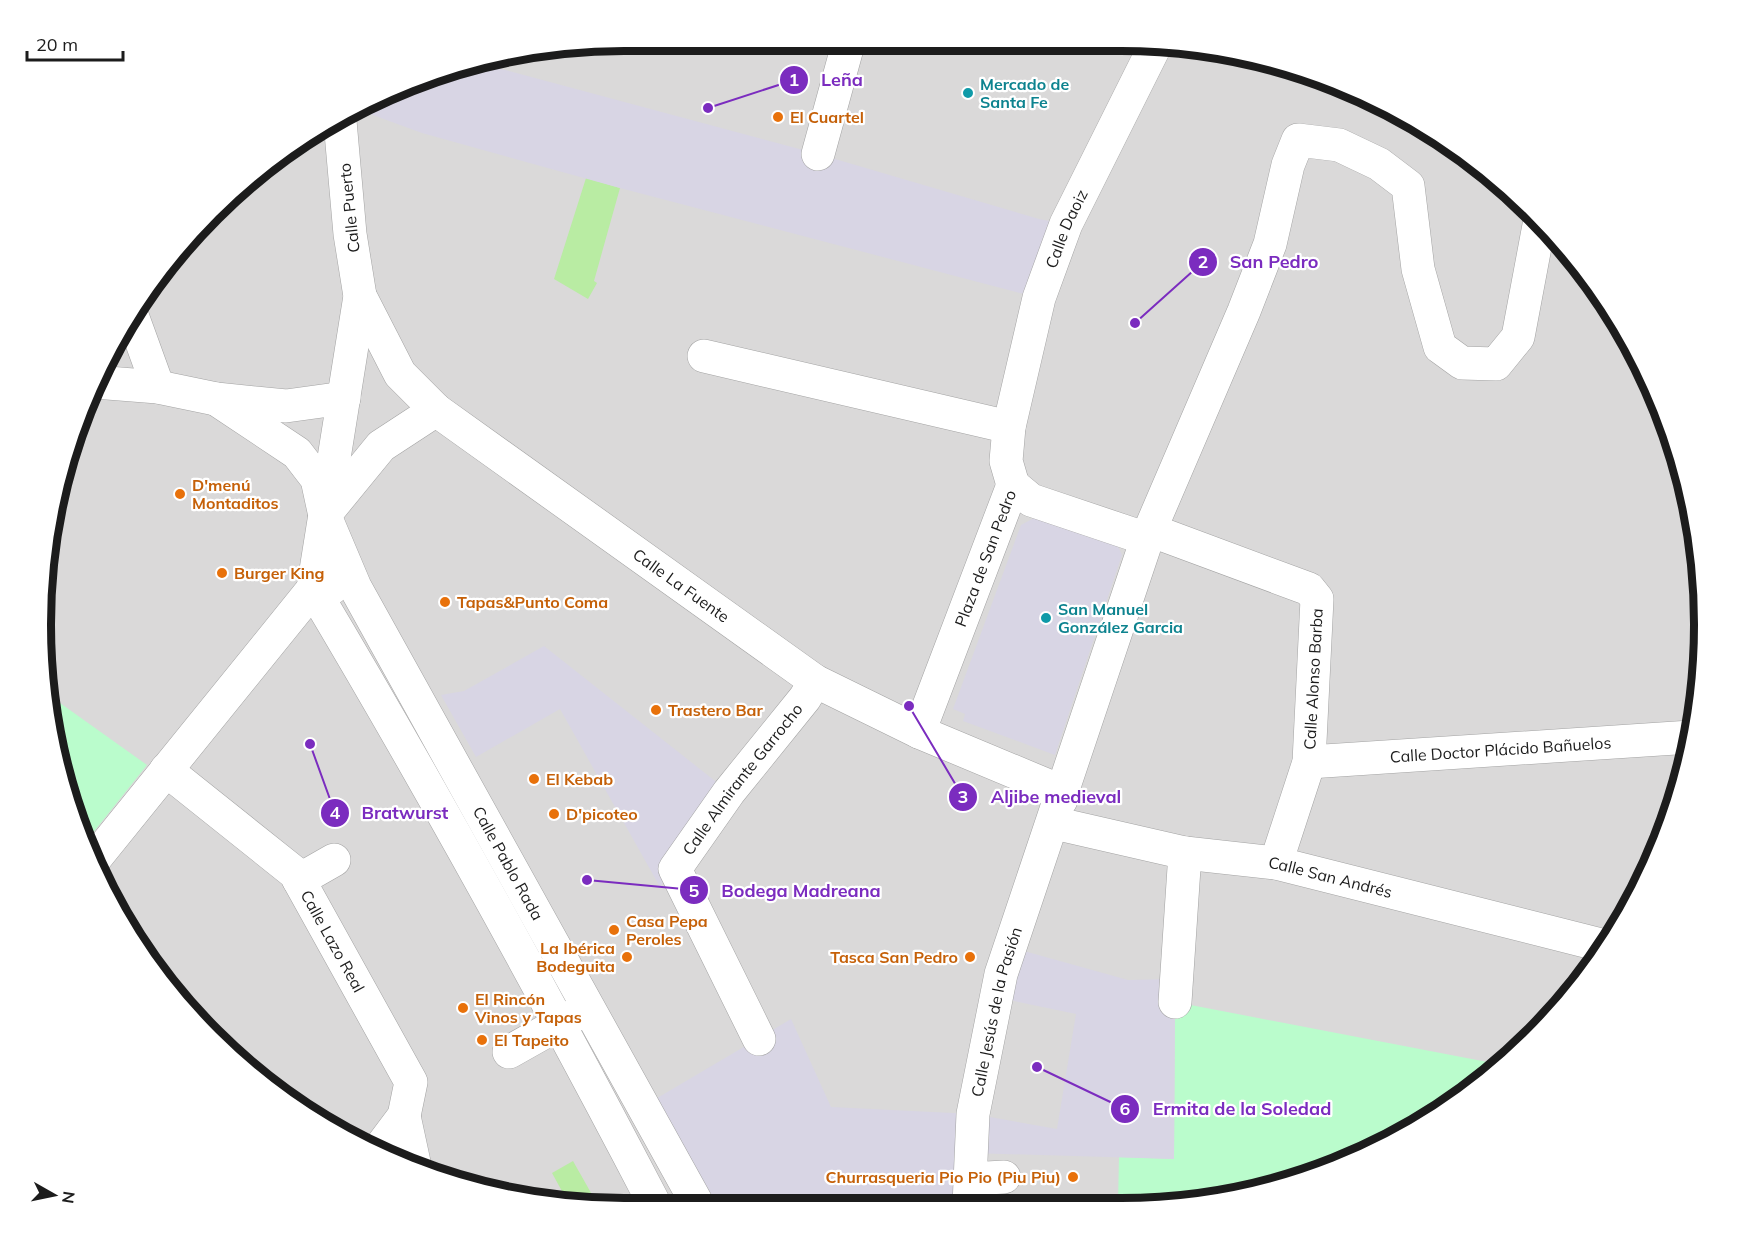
<svg xmlns="http://www.w3.org/2000/svg" width="1745" height="1249" font-family="Mulish,sans-serif">
<style>
.residential{fill:#dad9d9}
.grass{fill:#b9eca3}
.park{fill:#bafccc}
.plaza{fill:#d8d5e4}
.lines{fill:none;stroke-linecap:round;stroke-linejoin:round}
.minor-casing{stroke:#a3a3a3;stroke-width:34}
.minor{stroke:#fff;stroke-width:33}
.culture-dot{fill:#0f9aa8;stroke:#fff;stroke-width:2}
.food-dot{fill:#e8710a;stroke:#fff;stroke-width:2}
.labels{text-anchor:middle;stroke-width:4.5;stroke-linejoin:round;paint-order:stroke}
.culture-label{font-size:16px;font-weight:bold;fill:#0d838f;stroke:#fff;text-anchor:start}
.food-label{font-size:16px;font-weight:bold;fill:#c56008;stroke:#fff;text-anchor:start}
.street-label{font-size:16px;fill:#1c1c1c;stroke:#fff}
.rim{fill:none;stroke:#1c1c1c;stroke-width:8}
.leader{fill:none;stroke:#7b2cbf;stroke-width:2}
.callout-dot{fill:#7b2cbf;stroke:#fff;stroke-width:2}
.mark-label{font-size:18px;text-anchor:middle;font-weight:bold;fill:#fff}
.callout-label{font-size:18px;text-anchor:middle;font-weight:bold;fill:#7b2cbf;stroke:#fff;stroke-width:4.5;stroke-linejoin:round;paint-order:stroke}
</style>
<rect width="100%" height="100%" fill="#eeece1"/>
<path class="residential" d="M624 41H1121L1235 52 1344 85 1413 119 1505 185 1560 240 1626 333 1674 437 1700 549 1703 663 1685 776 1644 883 1584 980 1505 1064 1378 1148 1197 1203 587 1207 474 1189 366 1148 269 1088 185 1009 85 848 45 700 52 511 101 367 185 240 300 139 473 60Z"/>
<g class="grass">
<path d="M586 178 620 188 594 281 597 283 588 299 554 279Z"/>
<path d="M573 1161 599 1207 569 1204 552 1173Z"/>
</g>
<g class="park">
<path d="M46 693 147 765 84 844 45 700Z"/>
<path d="M1175 1002 1503 1065 1378 1148 1197 1203 1118 1204 1119 1157 1174 1159Z"/>
</g>
<g class="plaza">
<path d="M472 61 818 154 1039 219 1066 224 1039 298 620 188 422 133 370 114 346 118Z"/>
<path d="M1034 518 1118 546 1122 555 1055 755 963 721 965 714 953 709 1018 533 1021 525Z"/>
<path d="M544 646 729 792 660 887 560 709 476 757 441 695 464 691Z"/>
<path d="M1010 947 1128 980 1169 979 1175 1008 1174 1159 971 1153 969 1205 699 1207 642 1107 791 1019 831 1107 973 1114 1057 1129 1076 1014 995 997Z"/>
</g>
<g class="lines">
<g class="minor-casing">
<g id="minor">
<path d="M818 154 849 41"/>
<path id="s1" d="M360 296 400 374 436 410 815 681 919 732 1046 785 1061 800"/>
<path d="M133 318 158 387"/>
<path d="M704 356 1009 427"/>
<path d="M95 382 158 387 216 399 286 406 344 398"/>
<path id="s2" d="M216 399 297 453 317 479 325 516 355 587 699 1207"/>
<path id="s3" d="M1013 485 1006 461 1009 427 1039 298 1066 224 1156 44"/>
<path d="M1013 485 1031 500 1147 539"/>
<path d="M327 512 381 446 436 410"/>
<path d="M1150 530 1309 589 1317 599 1309 762 1276 863"/>
<path d="M313 589C434 792 547 998 656 1207"/>
<path d="M313 589 360 296 350 234 340 121"/>
<path id="s4" d="M919 732 1013 485"/>
<path id="s5" d="M1309 762 1691 737"/>
<path id="s6" d="M166 770 295 873 411 1082 404 1116 377 1152"/>
<path id="s7" d="M1054 823 1185 853 1276 863 1605 946"/>
<path d="M93 861 313 589 332 588"/>
<path d="M299 880 334 860"/>
<path d="M1175 1002 1185 853"/>
<path id="s8" d="M759 1039 675 869 729 792 805 698 815 681"/>
<path d="M509 1052 580 1012"/>
<path d="M404 1116 415 1167"/>
<path d="M970 1179 1004 1177"/>
<path id="s9" d="M969 1205 973 1114 1001 974 1150 530 1244 311 1270 244 1288 165 1298 140 1339 145 1379 164 1408 186 1418 269 1440 347 1462 363 1496 364 1518 337 1540 220"/>
</g>
</g>
<use href="#minor" class="minor"/>
</g>
<g class="culture-dot">
<circle cx="968" cy="93" r="6"/>
<circle cx="1046" cy="618" r="6"/>
</g>
<g class="food-dot">
<circle cx="778" cy="117" r="6"/>
<circle cx="180" cy="494" r="6"/>
<circle cx="222" cy="573" r="6"/>
<circle cx="445" cy="602" r="6"/>
<circle cx="656" cy="710" r="6"/>
<circle cx="534" cy="779" r="6"/>
<circle cx="554" cy="814" r="6"/>
<circle cx="614" cy="930" r="6"/>
<circle cx="627" cy="957" r="6"/>
<circle cx="970" cy="957" r="6"/>
<circle cx="463" cy="1008" r="6"/>
<circle cx="482" cy="1040" r="6"/>
<circle cx="1073" cy="1177" r="6"/>
</g>
<g class="labels">
<g class="culture-label">
<text x="980" y="90">Mercado de<tspan x="980" dy="18">Santa Fe</tspan></text>
<text x="1058" y="615">San Manuel<tspan x="1058" dy="18">González Garcia</tspan></text>
</g>
<g class="food-label">
<text x="790" y="123">El Cuartel</text>
<text x="192" y="491">D'menú<tspan x="192" dy="18">Montaditos</tspan></text>
<text x="234" y="579">Burger King</text>
<text x="457" y="608">Tapas&amp;Punto Coma</text>
<text x="668" y="716">Trastero Bar</text>
<text x="546" y="785">El Kebab</text>
<text x="566" y="820">D'picoteo</text>
<text x="626" y="927">Casa Pepa<tspan x="626" dy="18">Peroles</tspan></text>
<text x="615" y="954" text-anchor="end">La Ibérica<tspan x="615" dy="18">Bodeguita</tspan></text>
<text x="958" y="963" text-anchor="end">Tasca San Pedro</text>
<text x="475" y="1005">El Rincón<tspan x="475" dy="18">Vinos y Tapas</tspan></text>
<text x="494" y="1046">El Tapeito</text>
<text x="1061" y="1183" text-anchor="end">Churrasqueria Pio Pio (Piu Piu)</text>
</g>
<g class="street-label">
<text transform="translate(349 208) rotate(-96)" y="6">Calle Puerto</text>
<text dy="6" stroke="none"><textPath href="#s3" startOffset="266">Calle Daoiz</textPath></text>
<text dy="6" stroke="none"><textPath href="#s4" startOffset="186">Plaza de San Pedro</textPath></text>
<text dy="6" stroke="none"><textPath href="#s1" startOffset="440">Calle La Fuente</textPath></text>
<text transform="translate(1313 679) rotate(-87)" y="6">Calle Alonso Barba</text>
<text dy="6" stroke="none"><textPath href="#s5" startOffset="192">Calle Doctor Plácido Bañuelos</textPath></text>
<text dy="6" stroke="none"><textPath href="#s8" startOffset="302">Calle Almirante Garrocho</textPath></text>
<text dy="6" stroke="none"><textPath href="#s2" startOffset="561">Calle Pablo Rada</textPath></text>
<text dy="6" stroke="none"><textPath href="#s7" startOffset="282">Calle San Andrés</textPath></text>
<text dy="6" stroke="none"><textPath href="#s6" startOffset="243">Calle Lazo Real</textPath></text>
<text dy="6" stroke="none"><textPath href="#s9" startOffset="196">Calle Jesús de la Pasión</textPath></text>
</g>
</g>
<path d="M0 0H1745V1249H0ZM624 51H1121A573 573 0 0 1 1694 624V625A573 573 0 0 1 1121 1198H624A573 573 0 0 1 51 625V624A573 573 0 0 1 624 51Z" fill="#fff" fill-rule="evenodd"/>
<path class="rim" d="M624 51H1121A573 573 0 0 1 1694 624V625A573 573 0 0 1 1121 1198H624A573 573 0 0 1 51 625V624A573 573 0 0 1 624 51Z"/>
<path class="leader" d="M708 108L794 80M1135 323L1203 262M909 706L963 797M310 744L335 813M587 880L694 890M1037 1067L1125 1109"/>
<g class="callout-dot">
<circle cx="708" cy="108" r="6"/>
<circle cx="1135" cy="323" r="6"/>
<circle cx="909" cy="706" r="6"/>
<circle cx="310" cy="744" r="6"/>
<circle cx="587" cy="880" r="6"/>
<circle cx="1037" cy="1067" r="6"/>
<circle cx="794" cy="80" r="15"/>
<circle cx="1203" cy="262" r="15"/>
<circle cx="963" cy="797" r="15"/>
<circle cx="335" cy="813" r="15"/>
<circle cx="694" cy="890" r="15"/>
<circle cx="1125" cy="1109" r="15"/>
</g>
<g class="mark-label">
<text x="794" y="86">1</text>
<text x="1203" y="268">2</text>
<text x="963" y="803">3</text>
<text x="335" y="819">4</text>
<text x="694" y="897">5</text>
<text x="1125" y="1115">6</text>
</g>
<g class="callout-label">
<text x="842" y="86">Leña</text>
<text x="1274" y="268">San Pedro</text>
<text x="1056" y="803">Aljibe medieval</text>
<text x="405" y="819">Bratwurst</text>
<text x="801" y="897">Bodega Madreana</text>
<text x="1242" y="1115">Ermita de la Soledad</text>
</g>
<g transform="translate(54 1195) rotate(99)" stroke="#ffffff" stroke-width="4.5" paint-order="stroke">
<path d="M0-4.5L10 22L0 15L-10 22Z" fill="#1c1c1c"/>
<text y="-9" font-size="16" font-weight="bold" text-anchor="middle" fill="#1c1c1c">N</text>
</g>
<path d="M27 51v9h96v-9" fill="none" stroke="#1c1c1c" stroke-width="3"/>
<text x="36" y="51" font-size="18" fill="#1c1c1c" stroke="#ffffff" stroke-width="4.5" paint-order="stroke">20 m</text>
</svg>
